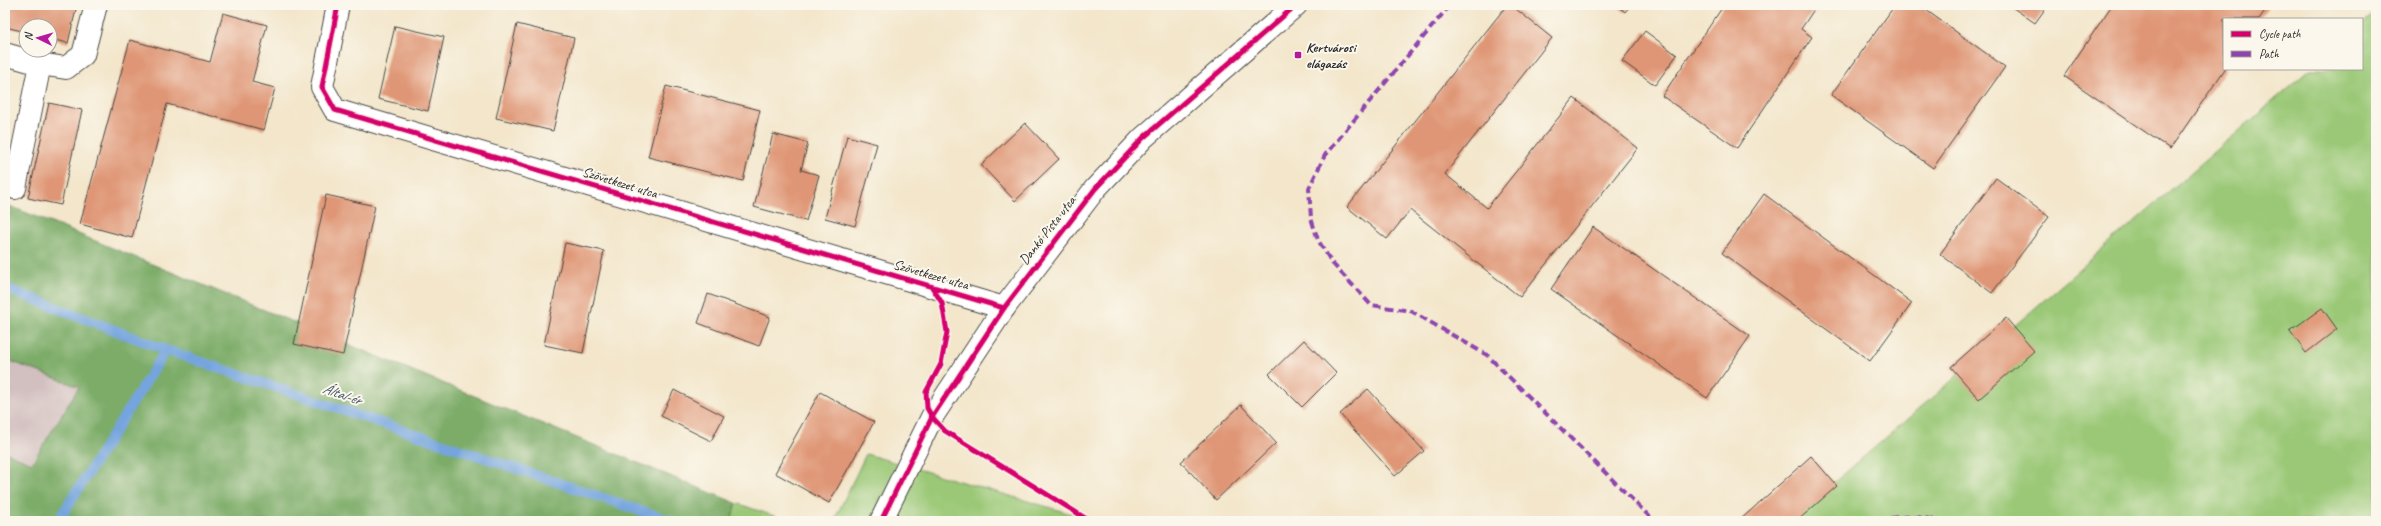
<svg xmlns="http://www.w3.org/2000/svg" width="2381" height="526" font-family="Caveat,sans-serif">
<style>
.industrial{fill:#d2bfc0}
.green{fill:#9ac876;stroke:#627a50}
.forest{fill:#7bac67;stroke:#536c49}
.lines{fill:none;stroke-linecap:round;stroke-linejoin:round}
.stream{stroke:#74a4de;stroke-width:10}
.building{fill:#df9676}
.minor-casing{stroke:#494743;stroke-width:24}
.minor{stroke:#fff;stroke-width:22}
.quiet{stroke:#8e44ad;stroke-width:4;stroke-dasharray:8 4;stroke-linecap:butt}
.cycleway-casing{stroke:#fbf7ec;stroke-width:8}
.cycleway{stroke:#d6006c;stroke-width:5}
.poi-dot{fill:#b5179e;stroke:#fbf7ec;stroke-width:1.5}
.labels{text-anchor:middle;stroke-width:4;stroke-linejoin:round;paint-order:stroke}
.poi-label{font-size:14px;font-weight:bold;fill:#2b2b2b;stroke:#fbf7ec;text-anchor:start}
.street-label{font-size:14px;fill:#2b2b2b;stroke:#fbf7ec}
.water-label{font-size:15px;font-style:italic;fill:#45556a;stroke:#fbf7ec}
</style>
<rect width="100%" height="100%" fill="#fbf7ec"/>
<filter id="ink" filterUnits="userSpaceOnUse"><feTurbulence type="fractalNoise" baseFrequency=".025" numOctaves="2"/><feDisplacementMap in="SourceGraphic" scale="8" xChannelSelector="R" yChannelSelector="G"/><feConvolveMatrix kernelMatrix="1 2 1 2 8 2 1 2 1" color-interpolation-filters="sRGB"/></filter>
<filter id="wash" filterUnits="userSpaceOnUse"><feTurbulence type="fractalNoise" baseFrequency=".012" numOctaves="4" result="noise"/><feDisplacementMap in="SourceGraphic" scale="16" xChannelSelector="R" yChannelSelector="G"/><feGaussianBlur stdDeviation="0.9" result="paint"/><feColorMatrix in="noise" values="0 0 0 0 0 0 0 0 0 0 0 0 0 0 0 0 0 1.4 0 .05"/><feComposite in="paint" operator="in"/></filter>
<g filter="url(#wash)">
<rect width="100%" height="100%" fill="#f3e6cb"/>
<path class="industrial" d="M5 359 79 387 31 463 5 452Z"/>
<g class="green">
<path d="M2376 12V521H1790L2310 69H2362V24Z"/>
<path d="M866 454 1096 521H834Z"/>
<path d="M736 503 789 521H731Z"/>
</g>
<path class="forest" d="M5 204 736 503 731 521H5V452L32 463 79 387 5 359Z"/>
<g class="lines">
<g class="stream">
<path d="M5 288 166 350 671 521"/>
<path d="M58 521 166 350"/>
</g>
</g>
<g id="blocks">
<g class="building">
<path d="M5 5H77L68 43 50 39V26H26V32L5 27Z"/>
<path d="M1507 5H1511L1552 38 1445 174 1487 208 1574 98 1638 148 1520 297 1410 210 1387 239 1347 207Z"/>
<path d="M1616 5H1631L1625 12Z"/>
<path d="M1724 5H1817L1801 29 1812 37 1737 148 1662 96Z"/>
<path d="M1895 5H1919L2005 67 1933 168 1831 95Z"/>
<path d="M2009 5H2048L2035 23Z"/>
<path d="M2112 5H2269L2259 19H2224L2225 69 2170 149 2064 76Z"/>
<path d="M223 13 267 25 252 82 275 88 264 130 167 104 132 238 80 224 130 40 210 62Z"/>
<path d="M517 24 574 38 553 131 496 118Z"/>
<path d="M395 26 444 37 428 111 378 99Z"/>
<path d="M1645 31 1677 55 1655 85 1622 61Z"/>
<path d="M666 86 760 110 743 181 648 157Z"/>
<path d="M49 103 82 110 61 205 28 198Z"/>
<path d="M1025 123 1059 159 1015 201 981 165Z"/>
<path d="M773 134 808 143 801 170 819 175 806 221 754 207Z"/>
<path d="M847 136 877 144 855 226 825 218Z"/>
<path d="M1996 178 2049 217 1992 293 1940 254Z"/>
<path d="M1764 194 1912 303 1870 361 1722 253Z"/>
<path d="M326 195 375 206 343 355 294 344Z"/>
<path d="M1593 227 1750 336 1707 398 1551 289Z"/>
<path d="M565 243 604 251 583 353 544 345Z"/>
<path d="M708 294 770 317 759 346 698 323Z"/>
<path d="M2322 308 2337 329 2306 353 2290 331Z"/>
<path d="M2006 318 2034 351 1979 399 1951 367Z"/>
<path d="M1304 340 1336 373 1302 407 1269 374Z"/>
<path d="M1368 389 1424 451 1395 476 1340 414Z"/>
<path d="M674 390 724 416 711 441 661 416Z"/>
<path d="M820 392 874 422 829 503 775 473Z"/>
<path d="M1241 405 1276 443 1216 500 1181 462Z"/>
<path d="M1811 456 1837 486 1797 521H1739Z"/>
</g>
</g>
</g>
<g filter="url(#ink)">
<use href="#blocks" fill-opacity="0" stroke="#494743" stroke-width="1"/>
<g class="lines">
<g class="minor-casing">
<g id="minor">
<path d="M338 5 322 87 335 110 1004 308"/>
<path d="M5 54 40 64 66 68 83 55 96 5"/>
<path d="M15 188 40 64"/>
<path d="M881 521 932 417 1004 308 1095 189 1143 138 1296 5"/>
</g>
</g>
<use href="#minor" class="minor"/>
<g class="quiet">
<path d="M1450 5 1325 155 1309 188 1311 218 1318 240 1332 263 1371 305 1411 311 1487 355 1654 521"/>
<path d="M1878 521C1899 515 1919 516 1939 521"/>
</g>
<g class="cycleway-casing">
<g id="cycleway">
<path d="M338 5 322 87 335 110 1004 308"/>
<path d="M932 287 942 303 947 332 941 364 926 392 927 408 932 417 945 431 1090 521"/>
<path d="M881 521 932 417 1004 308 1095 189 1143 138 1296 5"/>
</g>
</g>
<use href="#cycleway" class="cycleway"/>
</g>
</g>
<rect class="poi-dot" x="1294" y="51" width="8" height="8" rx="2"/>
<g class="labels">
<g class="poi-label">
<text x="1306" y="52">Kertvárosi<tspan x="1306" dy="16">elágazás</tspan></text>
</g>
<g class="street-label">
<text transform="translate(620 182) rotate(17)" y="5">Szövetkezet utca</text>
<text transform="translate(1047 230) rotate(-52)" y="5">Dankó Pista utca</text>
<text transform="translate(931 274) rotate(16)" y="5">Szövetkezet utca</text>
</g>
<g class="water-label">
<text transform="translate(342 394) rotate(19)" y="5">Által-ér</text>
</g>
</g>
<rect width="2381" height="526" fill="none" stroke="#fbf7ec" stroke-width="20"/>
<rect x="2223" y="18" width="140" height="52" fill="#fbf7ec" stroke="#a8a59f"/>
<rect x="2231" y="31" width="20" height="6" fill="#d6006c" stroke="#a8a59f"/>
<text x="2259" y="38" font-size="12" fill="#2b2b2b">Cycle path</text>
<rect x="2231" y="51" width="20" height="6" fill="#8e44ad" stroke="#a8a59f"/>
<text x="2259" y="58" font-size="12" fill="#2b2b2b">Path</text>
<g transform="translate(38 38) rotate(275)"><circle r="19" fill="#fbf7ec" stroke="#a8a59f"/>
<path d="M0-3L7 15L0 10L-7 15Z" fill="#b5179e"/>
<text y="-6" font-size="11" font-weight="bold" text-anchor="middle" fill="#2b2b2b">N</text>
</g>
</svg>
